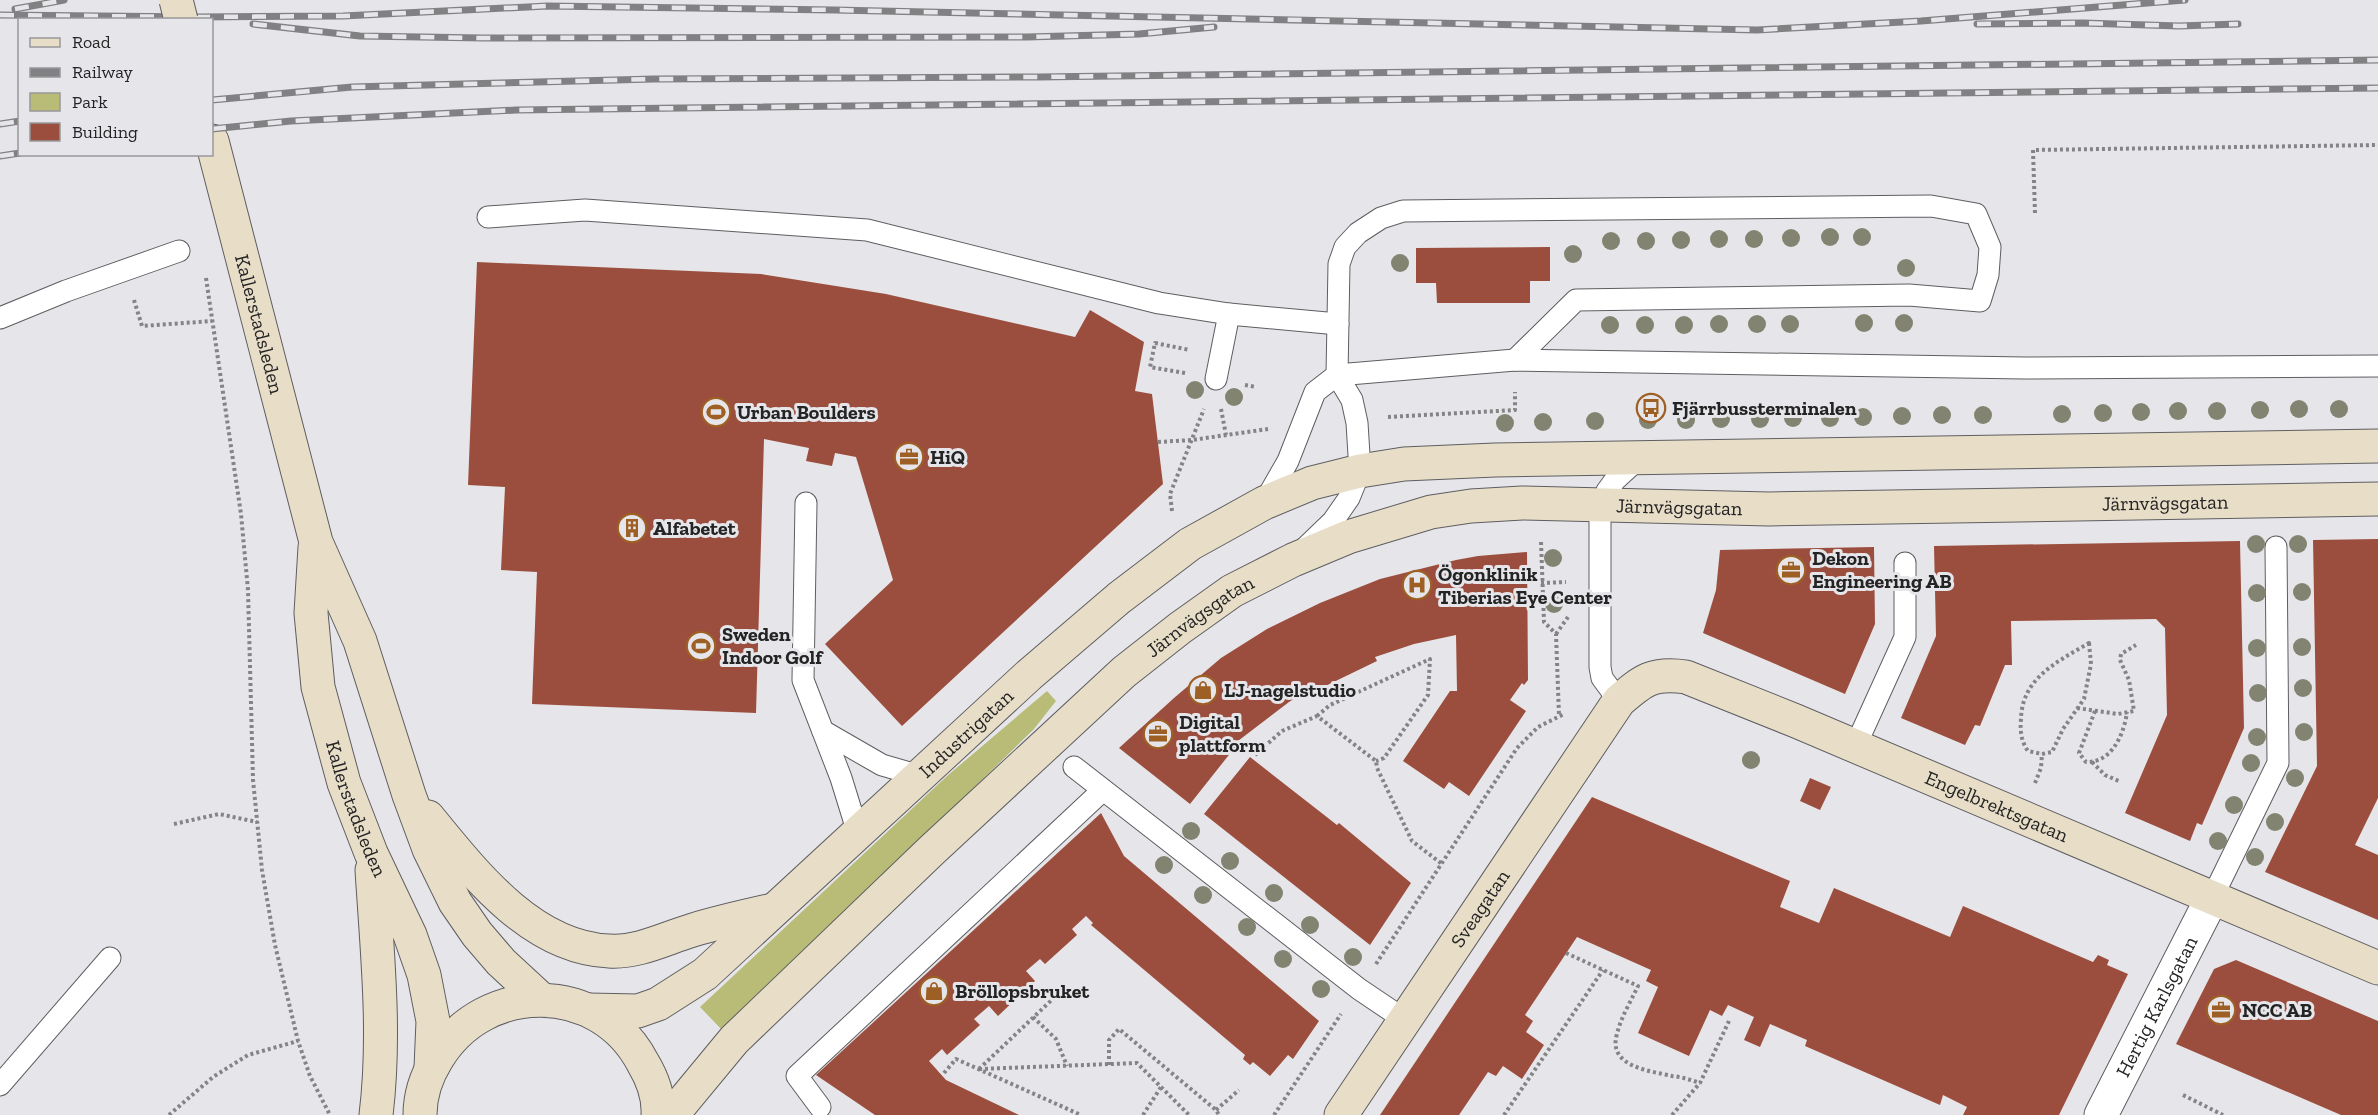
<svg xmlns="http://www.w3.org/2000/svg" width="2378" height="1115" font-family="'Zilla Slab',serif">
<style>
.green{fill:#b8bc77}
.building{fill:#9c4e3e}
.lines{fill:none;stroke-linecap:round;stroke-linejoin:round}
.lane-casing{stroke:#5e5e61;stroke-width:23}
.street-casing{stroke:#5e5e61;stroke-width:35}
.secondary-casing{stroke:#5e5e61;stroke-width:35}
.path{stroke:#848486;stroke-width:4;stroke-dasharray:3 3;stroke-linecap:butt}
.lane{stroke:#fff;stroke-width:21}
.street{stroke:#fff;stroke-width:33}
.secondary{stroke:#e8dec8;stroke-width:33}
.rail-casing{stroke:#818184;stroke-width:7}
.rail{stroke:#e6e6ea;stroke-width:4.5;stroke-dasharray:14;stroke-linecap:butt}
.secondary-bridge-casing{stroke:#5e5e61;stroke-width:35;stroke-linecap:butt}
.secondary-bridge{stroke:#e8dec8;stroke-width:33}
.tree{fill:#828370}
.labels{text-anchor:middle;stroke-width:6;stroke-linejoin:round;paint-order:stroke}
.street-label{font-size:20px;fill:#242425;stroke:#e6e6ea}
.poi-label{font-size:20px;font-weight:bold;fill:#242425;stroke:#e6e6ea;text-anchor:start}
</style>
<rect width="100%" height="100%" fill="#e6e6ea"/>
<path class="green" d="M1047 691 1056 701 1034 729 724 1032 700 1007 947 776Z"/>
<g class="building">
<path d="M1550 247V281H1530V303H1437L1436 283H1416V248Z"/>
<path d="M477 262 761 274 886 294 1075 337 1090 310 1144 342 1135 391 1152 394 1163 484 902 726 825 644 893 580 856 457 835 453 832 466 806 461 809 448 764 439 756 713 532 704 537 572 501 570 505 487 468 485Z"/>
<path d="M2378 539V798L2355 845 2378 855V920L2265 872 2317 766 2313 540Z"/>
<path d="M2240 541 2244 728 2202 825 2197 823 2190 841 2125 813 2167 715 2165 628 2156 619 2011 621 2012 665H2005L1980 726 1975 725 1965 745 1901 718 1936 636 1934 546Z"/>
<path d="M1874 547 1875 624 1845 694 1703 633 1716 590 1720 550Z"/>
<path d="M1527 552 1528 680 1524 685 1522 683 1510 700 1526 711 1469 796 1449 782 1444 789 1403 761 1450 691H1457L1456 635 1414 644 1375 657 1377 661 1313 692 1311 688 1289 702 1234 744 1236 746 1190 804 1119 748 1174 698 1221 658 1267 629 1320 603 1380 579 1456 560 1478 556Z"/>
<path d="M1250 757 1337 825 1339 823 1411 883 1370 945 1204 814Z"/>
<path d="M1810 778 1831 787 1820 810 1800 801Z"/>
<path d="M1592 797 1790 881 1780 907 1819 923 1834 888 1950 937 1963 906 2093 962 2098 955 2109 960 2107 965 2128 974 2059 1115H1963L1967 1107 1943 1095 1940 1105 1805 1046 1807 1040 1770 1024 1760 1047 1744 1040 1754 1017 1728 1005 1722 1016 1710 1010 1689 1056 1638 1033 1658 987 1646 981 1651 970 1577 937 1525 1015 1533 1021 1526 1032 1544 1045 1522 1079 1503 1066 1496 1076 1488 1072 1459 1115H1380Z"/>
<path d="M1101 813 1124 856 1319 1021 1293 1059 1288 1055 1270 1076 1253 1062 1250 1065 1243 1059 1245 1055 1091 925 1093 923 1086 916 1072 929 1077 935 1045 964 1040 959 1026 971 1035 981 998 1016 989 1006 974 1019 980 1025 947 1055 942 1049 929 1061 946 1080 1019 1115H875L816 1075Z"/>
<path d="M2236 960 2378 1021V1115H2341L2176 1044 2214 969Z"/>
</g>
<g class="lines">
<g class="lane-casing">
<g id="lane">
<path d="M488 217 585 210 867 230 1159 303 1229 314 1338 324"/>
<path d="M0 318 66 291 179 251"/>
<path d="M1216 379 1229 314"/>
<path d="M806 503 803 680 841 778 858 833"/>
<path d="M1264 503 1288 461 1315 392 1337 375 1515 360 2025 368 2378 366"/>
<path d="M1305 548 1333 521 1349 498 1360 471 1357 423 1352 400 1337 375 1339 264 1345 247 1358 233 1381 218 1403 211 1931 206 1976 214 1990 247 1988 275 1980 301 1909 295 1576 300 1515 360"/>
<path d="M1619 701 1602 678 1600 667V513L1607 491 1615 480 1639 458"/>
<path d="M823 731 882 765 920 776"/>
<path d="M1855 747 1905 637V563"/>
<path d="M1074 767 1359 989 1405 1020"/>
<path d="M2212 898 2278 763 2276 547"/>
<path d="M0 1085 110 958"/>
<path d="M820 1107 797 1076 1103 790"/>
</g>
</g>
<g class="street-casing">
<g id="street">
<path id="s1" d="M2101 1115 2212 898"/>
</g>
</g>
<g class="secondary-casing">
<g id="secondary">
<path id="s2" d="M212 141 316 542 360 641 409 795 429 849 455 902 477 934 501 962 541 999"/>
<path id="s3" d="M315 547 311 613 318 687 344 783 371 853 410 935 424 975 433 1021 431 1068"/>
<path d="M428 817C473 872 531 948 609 951 638 953 666 938 693 930 719 922 746 916 773 910"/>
<path d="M372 870C377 951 386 1034 376 1115"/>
<path id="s4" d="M588 1010 638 1011 658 1004 705 974 1029 675 1119 598 1190 544 1264 503 1312 483 1360 471 1404 464 1495 460 2378 446"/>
<path d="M420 1115C420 1095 427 1075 437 1059 484 980 600 980 643 1063 652 1078 659 1097 658 1115"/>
<path id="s5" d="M672 1115 734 1040 932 850 1124 672 1180 628 1232 591 1293 560 1348 537 1431 512 1471 506 1522 503 1769 509 2378 499"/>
<path id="s6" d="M1341 1115 1619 701C1643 680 1653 672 1686 677L1796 721 2378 968"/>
</g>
</g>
<g class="path">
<path d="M2035 213 2033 150 2378 145"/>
<path d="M206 278 241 514 248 590 253 780 262 870 275 945 298 1041 310 1076 330 1115"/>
<path d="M134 300 142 326 212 321"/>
<path d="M1185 373 1150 367 1155 343 1190 350"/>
<path d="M1245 385 1256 387"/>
<path d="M1221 409 1226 435"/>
<path d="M1388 417 1515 410V392"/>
<path d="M1158 442 1192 440 1268 429"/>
<path d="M1172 511 1170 494 1204 409"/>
<path d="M1541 542 1544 622 1556 634 1559 716"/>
<path d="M1541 583 1566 582"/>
<path d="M1556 634 1568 617"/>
<path d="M2089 643 2091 664 2084 699 2063 729 2052 752 2042 754 2028 751C2021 741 2020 731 2021 719 2022 678 2057 662 2089 643Z"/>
<path d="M2077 708 2118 714 2134 711 2129 680 2120 660 2121 654 2136 645"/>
<path d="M2095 711 2079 753 2086 762C2112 763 2124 734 2127 712"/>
<path d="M1317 716 1330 705 1430 659 1428 695 1384 758 1376 761"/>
<path d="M1255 755 1282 731 1317 716 1376 761 1377 768 1412 841 1442 864"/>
<path d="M2092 762 2105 775 2121 782"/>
<path d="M2035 783 2041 768 2042 754"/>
<path d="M174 824 219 814 257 822"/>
<path d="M1566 953 1638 986C1631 1001 1621 1017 1617 1034 1607 1067 1651 1071 1672 1076 1682 1077 1691 1080 1700 1083"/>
<path d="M1376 964 1517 748 1538 727 1564 714"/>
<path d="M1033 1017 1056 1039 1067 1066"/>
<path d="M1109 1065V1040L1119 1029 1216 1110 1219 1115"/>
<path d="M979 1069 1137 1063 1189 1115"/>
<path d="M979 1069 1059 993"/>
<path d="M944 1073 956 1059 1081 1115"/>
<path d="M2183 1095 2223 1115"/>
<path d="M1216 1110 1239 1090"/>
<path d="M169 1115 213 1077 248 1055 298 1041"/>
<path d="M1143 1115 1161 1087"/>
<path d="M1274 1115 1341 1014"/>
<path d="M1504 1115 1603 970"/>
<path d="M1672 1115 1700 1083 1729 1021"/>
</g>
<use href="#lane" class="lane"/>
<use href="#street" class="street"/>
<use href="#secondary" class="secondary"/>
<g class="rail-casing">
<g id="rail">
<path d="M15 9 64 0"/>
<path d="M0 15 199 17 343 16 547 6 835 10 1757 30 1921 21 2185 0"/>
<path d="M253 24 360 36 483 38 1027 37 1139 34 1214 27"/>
<path d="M1977 24 2083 23 2179 26 2238 24"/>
<path d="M212 100 352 87 654 79 1038 77 2378 60"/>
<path d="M0 124 20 121"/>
<path d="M212 129 291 121 516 110 2378 88"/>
<path d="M0 156 20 153"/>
</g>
</g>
<use href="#rail" class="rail"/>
<g class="secondary-bridge-casing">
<path id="secondary-bridge" d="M176 0 181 20"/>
</g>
<use href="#secondary-bridge" class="secondary-bridge"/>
</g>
<g class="tree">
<circle cx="1830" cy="237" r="9"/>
<circle cx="1862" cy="237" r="9"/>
<circle cx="1791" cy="238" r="9"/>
<circle cx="1719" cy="239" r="9"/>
<circle cx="1754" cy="239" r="9"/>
<circle cx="1681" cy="240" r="9"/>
<circle cx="1611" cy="241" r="9"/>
<circle cx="1646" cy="241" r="9"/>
<circle cx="1573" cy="254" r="9"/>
<circle cx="1400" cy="263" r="9"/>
<circle cx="1906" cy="268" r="9"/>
<circle cx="1864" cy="323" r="9"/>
<circle cx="1904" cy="323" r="9"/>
<circle cx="1719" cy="324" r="9"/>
<circle cx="1757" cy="324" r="9"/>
<circle cx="1790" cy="324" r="9"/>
<circle cx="1610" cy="325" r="9"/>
<circle cx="1645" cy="325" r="9"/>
<circle cx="1684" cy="325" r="9"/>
<circle cx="1195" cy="390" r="9"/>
<circle cx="1234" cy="397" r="9"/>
<circle cx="2299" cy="409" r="9"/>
<circle cx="2339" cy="409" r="9"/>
<circle cx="2260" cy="410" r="9"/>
<circle cx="2178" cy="411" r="9"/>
<circle cx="2217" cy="411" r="9"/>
<circle cx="2141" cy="412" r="9"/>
<circle cx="2103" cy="413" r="9"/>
<circle cx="2062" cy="414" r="9"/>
<circle cx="1942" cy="415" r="9"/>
<circle cx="1983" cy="415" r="9"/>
<circle cx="1902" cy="416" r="9"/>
<circle cx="1863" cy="417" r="9"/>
<circle cx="1793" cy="418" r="9"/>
<circle cx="1830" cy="418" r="9"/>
<circle cx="1721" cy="419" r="9"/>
<circle cx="1760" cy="419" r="9"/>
<circle cx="1648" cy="420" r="9"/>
<circle cx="1686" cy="420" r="9"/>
<circle cx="1595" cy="421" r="9"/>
<circle cx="1543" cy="422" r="9"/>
<circle cx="1505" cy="423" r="9"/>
<circle cx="2256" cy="544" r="9"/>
<circle cx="2298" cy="544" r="9"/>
<circle cx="1553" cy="558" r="9"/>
<circle cx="2302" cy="592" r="9"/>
<circle cx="2257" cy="593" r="9"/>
<circle cx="1554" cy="604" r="9"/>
<circle cx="2302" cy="647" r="9"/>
<circle cx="2257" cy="648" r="9"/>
<circle cx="2303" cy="688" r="9"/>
<circle cx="2258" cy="693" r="9"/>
<circle cx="2304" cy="732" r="9"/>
<circle cx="2257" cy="737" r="9"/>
<circle cx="1751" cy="760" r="9"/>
<circle cx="2251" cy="763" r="9"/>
<circle cx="2295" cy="778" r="9"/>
<circle cx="2234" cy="805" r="9"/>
<circle cx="2275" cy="822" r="9"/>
<circle cx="1191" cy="831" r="9"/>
<circle cx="2218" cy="841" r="9"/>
<circle cx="2255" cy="857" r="9"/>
<circle cx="1230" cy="861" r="9"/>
<circle cx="1164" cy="865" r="9"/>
<circle cx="1274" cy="893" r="9"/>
<circle cx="1203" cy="895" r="9"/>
<circle cx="1310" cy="925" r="9"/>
<circle cx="1247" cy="927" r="9"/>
<circle cx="1353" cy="957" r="9"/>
<circle cx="1283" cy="959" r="9"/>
<circle cx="1321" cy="989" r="9"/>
</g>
<defs>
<g id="bus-ring" transform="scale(1.5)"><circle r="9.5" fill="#e6e6ea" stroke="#9d5f24" stroke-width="1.5"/><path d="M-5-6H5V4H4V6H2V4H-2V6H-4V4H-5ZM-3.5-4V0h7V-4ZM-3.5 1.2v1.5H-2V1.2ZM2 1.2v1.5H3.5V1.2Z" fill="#9d5f24"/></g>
<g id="stadium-ring" transform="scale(1.5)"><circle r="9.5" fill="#e6e6ea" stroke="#9d5f24" stroke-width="1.5"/><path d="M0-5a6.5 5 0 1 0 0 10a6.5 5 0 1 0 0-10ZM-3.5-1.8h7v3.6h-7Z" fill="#9d5f24"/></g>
<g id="office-ring" transform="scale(1.5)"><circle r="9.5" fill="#e6e6ea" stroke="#9d5f24" stroke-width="1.5"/><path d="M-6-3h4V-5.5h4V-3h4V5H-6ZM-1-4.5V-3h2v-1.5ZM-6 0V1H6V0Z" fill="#9d5f24"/></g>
<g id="building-ring" transform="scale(1.5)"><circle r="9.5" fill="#e6e6ea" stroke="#9d5f24" stroke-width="1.5"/><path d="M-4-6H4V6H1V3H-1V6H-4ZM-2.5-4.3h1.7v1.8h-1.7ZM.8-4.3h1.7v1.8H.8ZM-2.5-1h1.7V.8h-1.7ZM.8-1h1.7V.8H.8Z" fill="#9d5f24"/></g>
<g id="hospital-ring" transform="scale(1.5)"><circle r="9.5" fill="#e6e6ea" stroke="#9d5f24" stroke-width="1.5"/><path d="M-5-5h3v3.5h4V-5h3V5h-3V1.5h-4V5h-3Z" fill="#9d5f24"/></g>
<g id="shop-ring" transform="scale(1.5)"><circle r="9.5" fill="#e6e6ea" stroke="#9d5f24" stroke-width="1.5"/><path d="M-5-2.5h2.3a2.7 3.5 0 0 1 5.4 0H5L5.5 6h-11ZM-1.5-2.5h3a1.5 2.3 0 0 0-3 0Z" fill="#9d5f24"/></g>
</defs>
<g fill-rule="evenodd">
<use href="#bus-ring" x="1651" y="408"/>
<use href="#stadium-ring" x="716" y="412"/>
<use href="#office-ring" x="909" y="457"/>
<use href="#building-ring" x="632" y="528"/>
<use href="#office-ring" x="1791" y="570"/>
<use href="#hospital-ring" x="1417" y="585"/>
<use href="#stadium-ring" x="701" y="646"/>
<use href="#shop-ring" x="1203" y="690"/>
<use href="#office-ring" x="1158" y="734"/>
<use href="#shop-ring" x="934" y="991"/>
<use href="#office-ring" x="2221" y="1010"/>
</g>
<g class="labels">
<g class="street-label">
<text dy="7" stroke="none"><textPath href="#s2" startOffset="189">Kallerstadsleden</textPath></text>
<text dy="7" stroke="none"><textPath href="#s5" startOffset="1718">Järnvägsgatan</textPath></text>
<text dy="7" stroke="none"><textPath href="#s5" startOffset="1232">Järnvägsgatan</textPath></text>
<text dy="7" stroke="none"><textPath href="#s5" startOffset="728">Järnvägsgatan</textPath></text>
<text dy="7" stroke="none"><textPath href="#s4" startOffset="482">Industrigatan</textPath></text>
<text dy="7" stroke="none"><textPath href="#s6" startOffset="910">Engelbrektsgatan</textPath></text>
<text dy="7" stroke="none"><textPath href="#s3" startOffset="268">Kallerstadsleden</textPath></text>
<text dy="7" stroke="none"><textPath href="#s6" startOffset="249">Sveagatan</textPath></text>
<text dy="7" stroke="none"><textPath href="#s1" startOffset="122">Hertig Karlsgatan</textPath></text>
</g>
<g class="poi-label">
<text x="1672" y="415">Fjärrbussterminalen</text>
<text x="737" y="419">Urban Boulders</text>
<text x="930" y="464">HiQ</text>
<text x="653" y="535">Alfabetet</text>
<text x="1812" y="565">Dekon<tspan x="1812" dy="23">Engineering AB</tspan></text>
<text x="1438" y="581">Ögonklinik<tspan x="1438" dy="23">Tiberias Eye Center</tspan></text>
<text x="722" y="641">Sweden<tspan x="722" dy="23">Indoor Golf</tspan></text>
<text x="1224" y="697">LJ-nagelstudio</text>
<text x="1179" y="729">Digital<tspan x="1179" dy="23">plattform</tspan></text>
<text x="955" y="998">Bröllopsbruket</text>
<text x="2242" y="1017">NCC AB</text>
</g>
</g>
<rect x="18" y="18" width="195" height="138" fill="#e6e6ea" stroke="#98989b" stroke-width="1.5"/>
<rect x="30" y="38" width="30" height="9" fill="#e8dec8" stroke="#98989b" stroke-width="1.5"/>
<text x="72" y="48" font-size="18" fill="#242425">Road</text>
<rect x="30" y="68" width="30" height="9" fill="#818184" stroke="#98989b" stroke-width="1.5"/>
<text x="72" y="78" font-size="18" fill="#242425">Railway</text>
<rect x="30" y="93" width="30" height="18" fill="#b8bc77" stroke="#98989b" stroke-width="1.5"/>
<text x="72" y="108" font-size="18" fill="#242425">Park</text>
<rect x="30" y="123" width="30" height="18" fill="#9c4e3e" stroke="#98989b" stroke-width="1.5"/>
<text x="72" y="138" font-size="18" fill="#242425">Building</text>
</svg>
